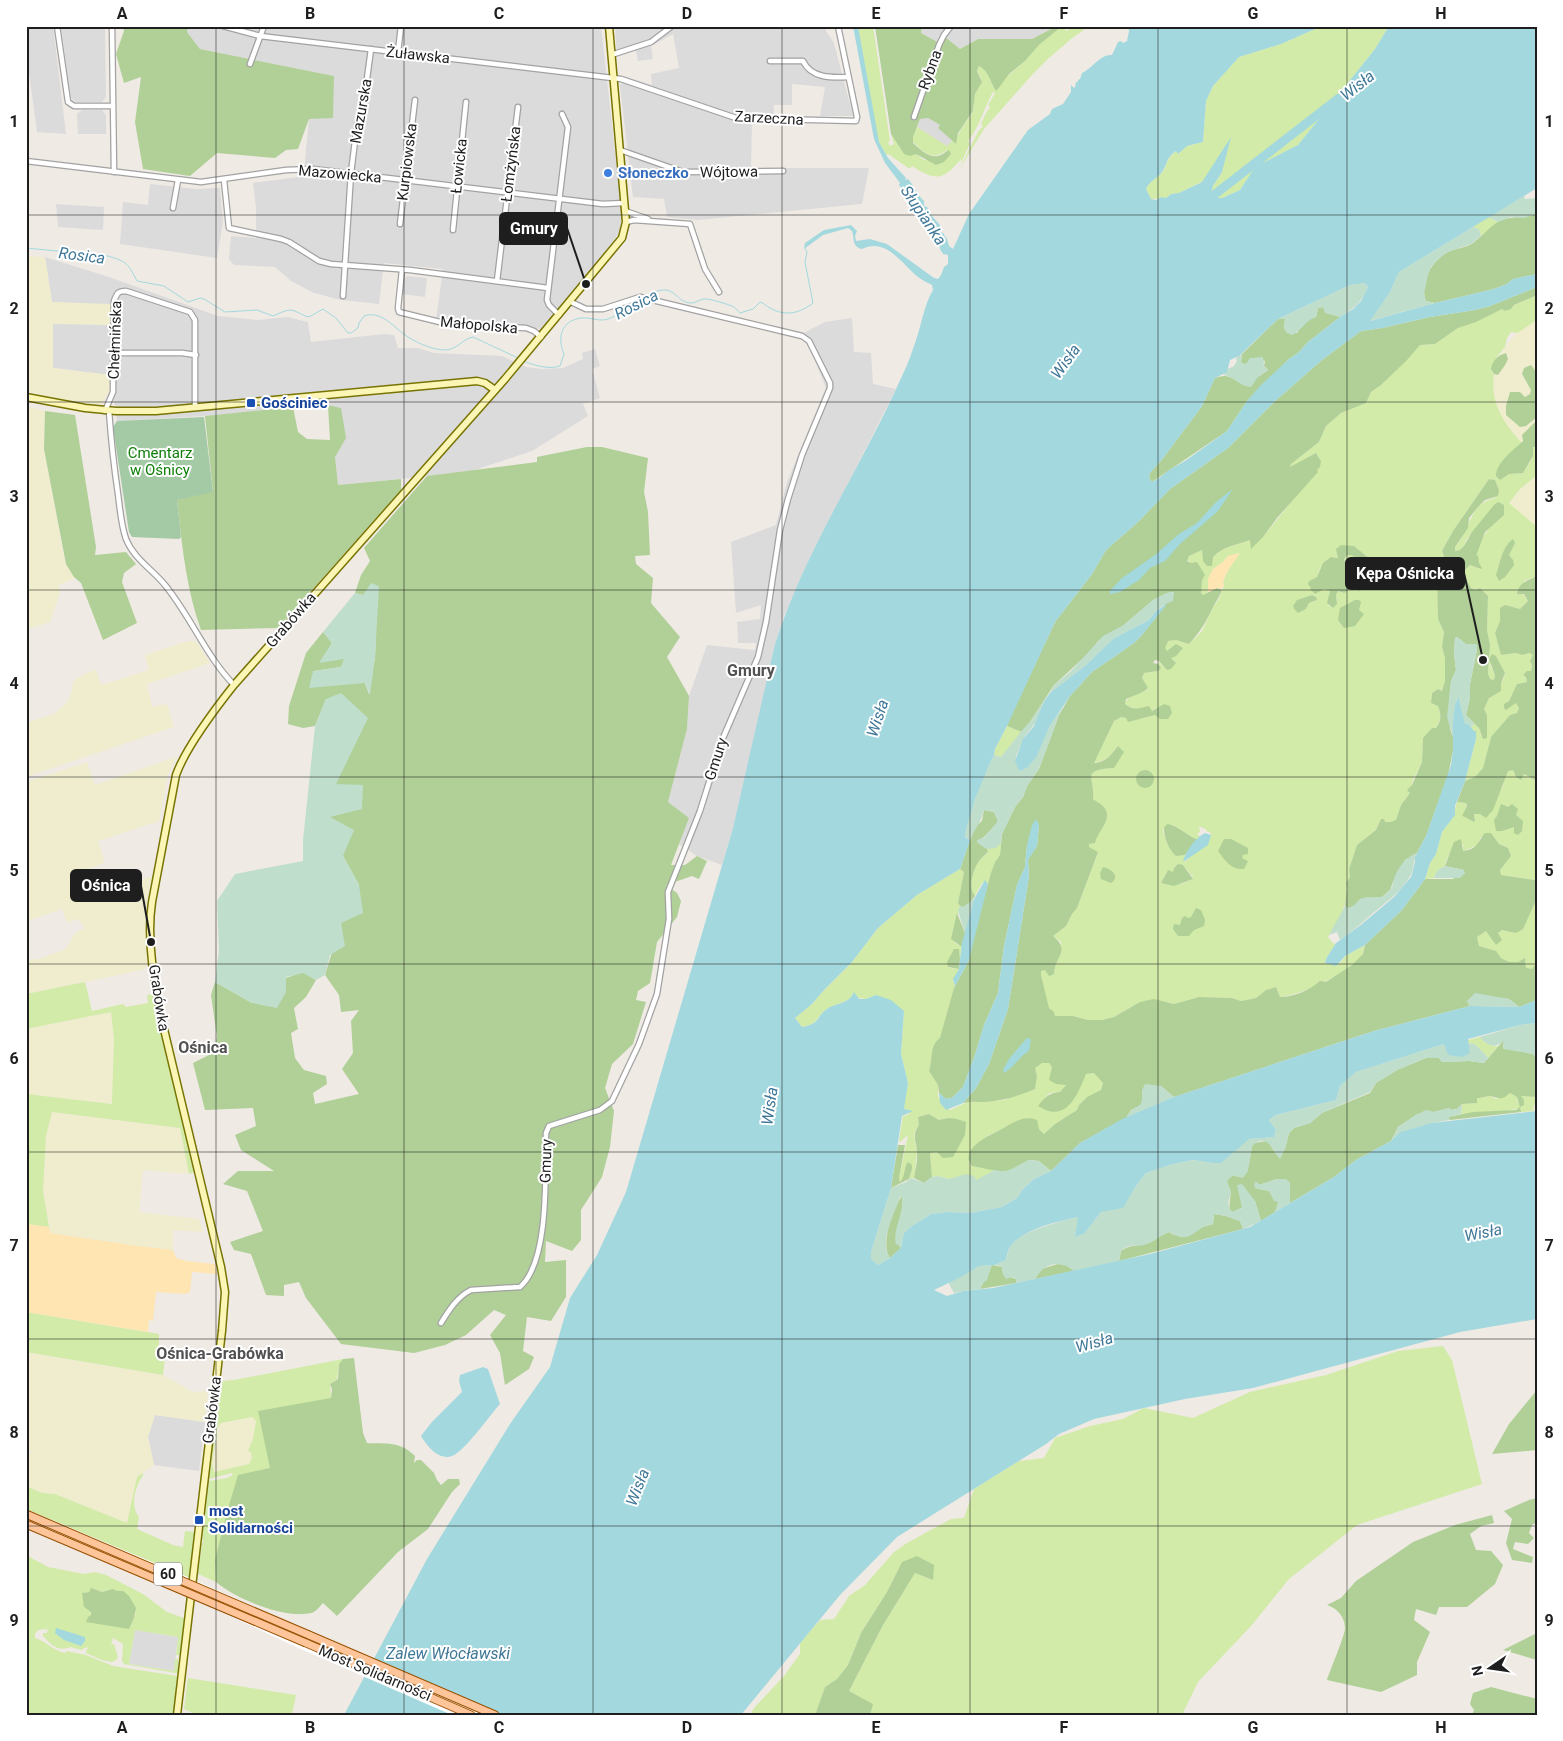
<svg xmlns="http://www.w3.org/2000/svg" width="1563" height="1741" font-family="Roboto,sans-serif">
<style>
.residential{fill:#dcdbdb}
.farmland{fill:#efedce}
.grass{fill:#d2eba8;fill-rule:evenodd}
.forest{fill:#b0d097}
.wetland{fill:#c0decc}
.sand{fill:#ffe5b2}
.cemetery{fill:#a4c9a5}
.water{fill:#a3d9de;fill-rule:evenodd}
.pier{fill:#fff}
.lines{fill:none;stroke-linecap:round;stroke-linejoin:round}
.stream{stroke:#a3d9de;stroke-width:1}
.river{stroke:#a3d9de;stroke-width:9}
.street-casing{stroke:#a2a2a2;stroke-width:7}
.secondary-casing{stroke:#787402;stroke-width:9}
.primary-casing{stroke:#985100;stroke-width:9}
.street{stroke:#fff;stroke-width:4.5}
.secondary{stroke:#fbf5b6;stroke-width:6}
.primary{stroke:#fec59a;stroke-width:7}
.primary-bridge-casing{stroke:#985100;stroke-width:9;stroke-linecap:butt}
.primary-bridge{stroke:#fec59a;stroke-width:7}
.grid{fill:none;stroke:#1e1e1e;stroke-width:1;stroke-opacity:0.55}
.shop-dot{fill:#3f7fe0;stroke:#fff;stroke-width:2}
.transit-dot{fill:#1a4fb4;stroke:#fff;stroke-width:2}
.labels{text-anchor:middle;stroke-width:4;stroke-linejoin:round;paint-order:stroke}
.shield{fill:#fff;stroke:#626262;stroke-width:1}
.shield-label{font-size:14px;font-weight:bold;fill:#1e1e1e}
.street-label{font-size:15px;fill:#1e1e1e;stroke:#fff}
.shop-label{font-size:15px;font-weight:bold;fill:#366cbe;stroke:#fff;text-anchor:start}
.transit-label{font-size:15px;font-weight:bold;fill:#164399;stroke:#fff;text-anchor:start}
.park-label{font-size:15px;fill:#0f7f09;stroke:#fff}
.water-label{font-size:16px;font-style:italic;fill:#407898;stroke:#fff}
.neighbourhood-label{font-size:16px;font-weight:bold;fill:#515151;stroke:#fff}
.leader{fill:none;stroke:#1e1e1e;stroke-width:2}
.callout-dot{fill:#1e1e1e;stroke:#fff;stroke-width:2}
.callout{fill:#1e1e1e;stroke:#1e1e1e;stroke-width:2}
.callout-label{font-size:16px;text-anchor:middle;font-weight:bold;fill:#fff}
.neatline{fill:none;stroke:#1e1e1e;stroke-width:2}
.grid-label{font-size:16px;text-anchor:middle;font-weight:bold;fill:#1e1e1e}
</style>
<rect width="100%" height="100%" fill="#efeae4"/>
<g class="residential">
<path d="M26 26H53L66 134 37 132 26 51Z"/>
<path d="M61 26H105L106 97 102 102H76L71 98Z"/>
<path d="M189 26H601L622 214 620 230 614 243 541 329 511 325 449 323 436 320 443 269 384 263 379 304 341 300 314 293 291 281 275 267 234 265 229 259 231 236 256 238V207L253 183 306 176 305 159 309 119 334 76 200 49 187 32Z"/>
<path d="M615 26H826V31L834 43 853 116H820L825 87 792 84V105H774L773 124H752L751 168H869L862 204 698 220 667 217 664 199 633 197 620 86 624 76 652 85 651 74 679 68 673 34 651 46 653 59 638 61 636 50 617 57Z"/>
<path d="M922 26H950L937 42 921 33Z"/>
<path d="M954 26H1052L1051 29 1032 39H978L960 49 944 36Z"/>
<path d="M82 110H102L106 115V134H78L77 114Z"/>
<path d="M928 118 940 125 938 128 953 140 947 147 917 127 920 119Z"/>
<path d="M150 184 196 189 220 188 223 222 217 258 120 244 123 202 148 205Z"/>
<path d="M56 204 104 207 103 230 58 227Z"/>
<path d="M45 257 109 277 218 316 258 320 287 317 308 322 311 342 384 334 394 335 398 348H418L434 353 502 356 526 367 542 369 563 368 583 359 582 353 595 349 600 366 592 369 600 398 583 404 588 416 532 451 469 472 338 485 328 405 205 416 117 421 110 375 53 368V323L111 325V305L52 302Z"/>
<path d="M407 276 427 278 425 297 402 294 404 279Z"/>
<path d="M852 318 854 352 871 353 873 384 896 389 809 560 784 616 775 644 754 742 733 828 722 865 697 856 679 844 688 818 668 802 687 729 689 696 707 645 755 650 756 643H738L737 622 760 619 761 605 736 613 731 542 776 525 787 482 826 388 804 333 825 322Z"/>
<path d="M155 1415 205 1422 199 1471 154 1465 148 1437Z"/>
<path d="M135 1630 178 1637 174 1671 129 1664Z"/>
</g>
<g class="farmland">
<path d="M26 256 45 257 52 302 111 304V325L53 324V368L110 375 112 387 100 406 57 400 26 391Z"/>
<path d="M1537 320V431L1522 443 1502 419 1495 399 1493 383 1499 356 1512 338 1520 330Z"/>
<path d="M26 406 45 411 44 449 63 552 66 564 75 578 59 585 60 593 50 622 26 630Z"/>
<path d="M1537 475V527L1509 503 1519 490Z"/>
<path d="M188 641H196L210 663 147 684 152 707 167 704 174 727 26 777V723L54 714 60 709 69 700 74 681 77 678 96 669 101 685 149 670 145 655Z"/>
<path d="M176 757 168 774 159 821 98 841 105 863 72 874 81 900 152 876 146 909 148 965 143 970 26 994V960L39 959 66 949 75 933 85 928 78 919 69 922 66 921 62 909 26 921V782L87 762 95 785Z"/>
<path d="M111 1012 114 1039 113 1104 26 1094V1029Z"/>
<path d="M52 1112 180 1128 189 1174 143 1170 139 1212 199 1219 203 1232 173 1230V1250L131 1245 50 1233 43 1191 46 1136Z"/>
<path d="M26 1352 163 1375 193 1392 208 1391 205 1422 155 1415 148 1437 154 1465 137 1477 127 1523 55 1494 42 1493 26 1486V1454L33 1452 26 1450Z"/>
<path d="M252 1417 256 1421 253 1439 248 1451 251 1452 252 1458 250 1464 214 1473 212 1463 219 1426 221 1423Z"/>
</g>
<g class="grass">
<path d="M858 26H873L890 141 888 142 890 146 894 144 891 134 904 154H916L924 160 944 162 951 153 946 151C931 161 925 153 913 142V137L917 127 947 146 953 140 956 143C959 127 967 124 973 111 975 107 973 101 975 96 977 84 987 85 977 71L979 66C988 71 990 80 994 88L1025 61 1039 45 1062 26H1071L1065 29 1066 31 1075 26H1089L1071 39 1049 58 1031 76 984 129 959 170 978 132 983 126 981 124 986 113 990 107 988 105 995 93 993 92C984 108 980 126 968 141L970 144 961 163V159C943 181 935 181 912 166L910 169 888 154 886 155 879 142 875 129Z"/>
<path d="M1322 26H1389L1375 49 1298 145 1256 167 1240 190 1222 198H1210L1213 186 1222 172 1179 193 1171 194 1166 198 1151 199 1146 189C1148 180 1158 179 1163 171 1168 163 1167 157 1177 151L1178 154 1187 146 1203 142 1206 101 1213 86 1239 57 1281 44Z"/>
<path d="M1488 217 1498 222 1481 236 1479 229 1473 227Z"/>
<path d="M1537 295V320L1517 333 1511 332 1507 338 1505 347 1496 358 1492 372 1494 374C1490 403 1503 422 1522 443L1501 464 1496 476 1500 479 1509 474 1523 473 1532 459V447H1535L1537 453V475L1519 490 1509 503 1537 527V576L1524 581 1523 594 1528 601 1520 609 1513 607 1500 608V621L1495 633 1501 655 1516 653 1522 655 1529 653 1533 655 1531 671 1523 675 1526 677 1527 682 1517 684 1509 701 1504 705 1516 703 1519 708 1517 713 1510 715 1491 737 1483 768 1475 777 1465 781 1476 739 1471 728 1474 723 1479 728 1481 735 1487 738V715L1484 709 1489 698 1503 680 1505 673 1496 656 1490 664 1495 675 1494 680 1490 679 1488 674 1490 645 1487 630 1488 596 1480 588 1475 590 1471 588 1463 572 1470 565 1481 569 1475 557C1480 541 1486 528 1500 519L1490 511 1466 540 1464 546 1460 550 1455 551V547C1471 530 1468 504 1495 498L1499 490 1495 480 1489 479 1453 531 1442 551 1444 556 1438 619 1444 632 1442 647 1445 658V681L1442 691 1438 689 1432 693 1431 703 1438 706C1441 716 1441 720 1436 728H1432L1423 738 1422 762 1413 780 1410 793 1401 805 1396 820 1391 823 1380 821 1376 830 1357 845 1349 869 1350 877 1346 883C1350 904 1338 920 1328 937L1334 944 1336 943 1327 957 1325 963H1340L1345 956 1365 945C1364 948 1364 951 1363 953 1355 971 1299 996 1280 997L1276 987 1266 990 1256 998 1241 1001 1232 998 1199 997 1174 1004 1168 1002H1140L1114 1017 1102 1020H1088L1073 1016H1055C1054 1013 1052 1011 1050 1009 1045 1002 1041 980 1041 971L1045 970 1054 974C1055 960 1062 956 1061 942L1053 936 1066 926 1072 914 1077 908 1098 852 1088 847 1089 843 1104 826 1096 802 1093 799C1095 777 1080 770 1114 768L1118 746C1112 754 1104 763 1094 762L1114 721 1121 717C1137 721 1140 719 1155 715L1156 707 1152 711C1142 710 1133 710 1125 704 1129 693 1140 695 1148 689L1142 678 1144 673 1158 671V661L1167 670 1176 663 1171 658 1172 649 1167 651 1164 648 1168 641 1176 640 1189 644 1202 631 1212 609 1219 599 1224 585 1223 583C1226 571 1233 564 1238 553L1226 558 1223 562 1213 569 1208 579V592L1203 596 1200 593 1202 580 1191 563 1187 560 1189 556 1202 550V555L1213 560V557C1223 546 1237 545 1251 540V548L1263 537 1317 470 1321 461 1316 453 1290 468 1291 464 1319 442 1326 426 1341 413 1366 403 1371 392 1381 385 1420 345 1435 344 1458 328 1502 309 1504 311 1511 309 1514 305ZM1354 546 1381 568 1387 570 1367 564 1351 555H1347L1344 559 1345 562 1348 564H1357L1366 574 1356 588H1351L1344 593 1338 591 1336 595 1337 601 1333 608 1328 605 1330 591 1324 589 1319 591 1311 588 1309 581 1317 577 1320 568 1334 557 1337 558 1338 556ZM1312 595 1315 596 1317 600 1309 603 1306 609 1295 610 1298 600ZM1167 825H1173L1195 839 1198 840 1200 836 1197 834 1200 832 1199 826 1207 830V832H1210L1211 835 1187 860 1184 862 1185 855 1176 856C1169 850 1165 839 1163 830ZM1178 864C1186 866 1187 871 1193 877L1191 880 1181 884 1161 883 1167 871 1173 873 1174 868Z"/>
<path d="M1007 726 1022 732 1001 757 994 755 995 749Z"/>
<path d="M1513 769 1514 774 1521 779 1523 774 1537 781V878L1535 880 1501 875 1500 870 1511 856 1508 848 1499 844 1491 833 1480 838 1478 845 1463 851V844C1452 849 1447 854 1445 866L1437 871 1434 878 1425 879 1430 863 1436 854 1442 832 1452 819 1457 802 1466 803 1467 817 1471 821 1475 822 1474 814H1480L1503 786 1504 777 1508 771Z"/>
<path d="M1001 843 1000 855 995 862 988 884 987 882 982 883 975 896C968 887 973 870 979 861 981 858 985 855 988 853L987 849Z"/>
<path d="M960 869 964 872 958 903 960 906 952 935 955 943 962 947 960 960 959 950 956 949C949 954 950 959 949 968L959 969 953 980 955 986 940 1039C929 1046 933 1059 929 1071L938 1085V1097L950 1110 970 1101 982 1102 1004 1100 1035 1089 1037 1077 1034 1068 1042 1063H1049L1052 1067 1051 1071 1066 1085 1060 1092 1050 1093 1045 1097 1074 1099 1086 1074 1094 1073 1103 1083 1101 1090C1092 1096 1081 1098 1077 1110L1055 1124 1044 1134 1039 1129 1000 1130 987 1136 969 1154V1163L972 1166 995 1170 976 1181 957 1177 949 1179 938 1176 932 1177 930 1153 937 1152 946 1118 939 1120 929 1114 918 1117 919 1125 915 1131 914 1136 917 1152 914 1178 909 1179 912 1169V1165L905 1167 904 1178 901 1182 899 1178 908 1135 900 1142 899 1140 903 1116 908 1115 910 1110H903L908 1083 901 1054 904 1011 876 995 866 999 852 997C844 1003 837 1004 829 1008 817 1014 820 1024 802 1027L795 1018 812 1004 824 990 852 962 878 928 917 895Z"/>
<path d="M1537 898V962L1532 970 1526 968 1525 958 1518 962H1509L1501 958 1496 951 1479 946 1477 937 1486 931 1498 933 1502 930 1516 933 1530 913Z"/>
<path d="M85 982 92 1011 123 1004 126 1007 148 1003 147 995 154 994 162 1036 195 1172 189 1174 180 1128 52 1112 46 1136 43 1191 49 1227 26 1224V1094L112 1104 114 1039 111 1012 26 1029V994Z"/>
<path d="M1480 1037C1485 1043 1490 1047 1499 1046L1488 1058C1484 1052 1480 1050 1475 1044L1468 1043V1040Z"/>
<path d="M1510 1093 1517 1097 1518 1104 1521 1096 1537 1097V1103H1535L1533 1110 1535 1111 1521 1112 1520 1108 1506 1111 1461 1114 1462 1104 1477 1103V1098L1490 1096 1496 1099Z"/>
<path d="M26 1312 159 1334V1357L165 1358 163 1375 26 1352Z"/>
<path d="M1443 1346 1452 1360 1482 1484 1357 1525 1289 1579 1251 1626 1198 1682 1182 1715H870L872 1704 849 1691 883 1625 915 1573 933 1580 902 1562 887 1592 861 1633 848 1665 837 1679 825 1687 815 1715H750L754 1708 784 1676 800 1654V1643L820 1620 834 1619 849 1596 865 1585 894 1552 907 1543 951 1519 964 1518 974 1489 1019 1461 1044 1458 1055 1438 1090 1426 1123 1419 1144 1408 1193 1418 1250 1392 1326 1375 1398 1351Z"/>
<path d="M343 1359 339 1364 337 1379 330 1384 331 1398 270 1468 220 1543 215 1560 216 1582 198 1574 202 1543 204 1541 202 1540 209 1481 227 1478 233 1475 232 1473 209 1479 213 1443H215L212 1463 214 1472 249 1464 252 1458 251 1452 248 1451 253 1439 256 1421 252 1417 221 1423 217 1429 216 1441 214 1440 221 1381 234 1380Z"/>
<path d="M143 1473V1476C135 1485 130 1507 139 1517L137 1529 173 1545 183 1547 185 1531 195 1532 190 1578 26 1510V1486L42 1493 55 1494 127 1523 137 1477Z"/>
<path d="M26 1555 48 1567 84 1574 95 1572 106 1575 143 1594 167 1612 184 1618 181 1655H176L178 1637 135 1630 129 1664 174 1671 175 1659H178V1673H175L124 1664 122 1661 123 1644 113 1638 111 1644H114L118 1657 116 1660 112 1662 102 1660 86 1653V1651L88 1648 87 1647 81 1650 71 1647C58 1652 51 1645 43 1636V1633H47L48 1629C42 1630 39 1627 35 1634V1638C46 1641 53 1651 66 1653V1651L86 1655 113 1666 177 1676 174 1715H26ZM94 1589 101 1592 109 1590 117 1591 136 1613 130 1625 91 1615 90 1610 84 1607 85 1592H89Z"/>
<path d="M188 1678 296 1695 292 1715H197L184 1709Z"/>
</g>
<g class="forest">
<path d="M123 26H189L187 32 200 49 334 76 333 118 309 119 298 149 286 150 275 158 217 153 190 176 143 169 135 122 141 77 124 83 116 54 124 31Z"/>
<path d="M875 26H922L921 33 941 44 944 36 960 49 978 39H1032L1051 29 1052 26H1062L1039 45 1025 61 1009 74 998 89 996 91C990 82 989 71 979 66L977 71 982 82 975 94 973 111 958 133 956 144 938 128 940 125 928 118 920 119 913 137V143C920 149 928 158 938 156 942 155 945 152 949 150L951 154 944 162 936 165 916 154 910 156 904 154 891 134Z"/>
<path d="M1537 214V274L1513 279 1507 284 1494 289 1435 303 1426 301C1419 283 1431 261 1448 252 1456 248 1466 248 1473 243 1481 237 1491 226 1499 221 1510 216 1525 218 1537 214Z"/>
<path d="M1537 287V295L1514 305 1511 309 1504 311 1502 309 1476 322 1458 328 1435 344 1420 345 1407 360 1381 385 1371 392 1366 403 1341 413 1326 426 1319 442 1291 464 1290 467 1316 453 1321 461 1320 467 1317 470 1318 472 1277 518 1263 537 1251 549 1250 540C1237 545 1223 546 1213 557L1212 566H1207L1203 561 1202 550 1189 556 1187 561 1191 563 1197 562 1205 575 1202 580 1201 593 1203 595 1217 588 1222 590C1219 598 1215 603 1211 611 1205 624 1199 633 1189 644L1176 640 1168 641 1165 648 1167 651 1176 644 1183 648 1176 656 1171 658 1176 663 1171 669 1167 670 1159 661 1155 660 1153 663 1158 664 1161 668 1158 671 1144 673 1142 678 1148 688C1142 694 1134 695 1126 699L1125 704C1133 711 1140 708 1149 706L1152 711 1164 704 1170 706 1172 713 1168 719H1160L1155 715 1128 722 1126 718 1121 717 1114 721 1094 763C1105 763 1112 754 1118 746L1124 752 1114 768C1080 770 1095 777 1093 799 1095 801 1100 803 1103 806 1115 819 1097 831 1095 843L1089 844V847L1098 852 1077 908 1072 914 1066 926 1053 936C1071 951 1055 955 1054 974L1049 976 1045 970 1041 971V975L1049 1008 1054 1012 1055 1016H1073L1088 1020H1102L1114 1017 1140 1002 1154 999 1174 1004 1199 997 1232 998 1241 1001 1256 998 1266 990 1276 987 1280 997C1294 997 1310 990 1320 981L1326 982 1352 965 1363 954 1365 945 1402 910 1425 879H1453L1464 870 1445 866 1454 842 1461 839 1463 851C1478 849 1477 843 1485 833H1491L1499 844 1508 848 1511 856 1500 870 1501 875 1535 880 1537 878V898L1523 929 1516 933 1502 930 1498 933 1502 940 1496 945 1486 931 1477 937 1479 946 1496 951 1501 958 1509 962H1518L1525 958 1526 968 1532 969 1537 962V1000L1519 1007 1509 999 1492 997 1467 1001 1470 1006 1374 1031 1174 1097 1161 1086 1142 1090 1143 1102 1141 1105 1131 1110 1126 1118 1080 1143 1051 1171 1039 1161 1029 1160 1009 1171 1002 1172 972 1166C959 1150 986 1137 998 1131 1010 1125 1023 1114 1037 1120L1039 1129 1044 1134 1055 1124 1077 1110 1079 1105 1087 1097 1101 1090 1103 1083 1094 1073 1086 1074C1077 1096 1066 1124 1038 1106 1045 1097 1049 1093 1060 1092L1066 1085 1056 1084 1049 1080 1052 1067 1049 1063H1042L1035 1068 1037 1077 1035 1089C1019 1096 1002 1101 984 1102 976 1102 971 1101 963 1103L976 1088 989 1064 1008 1009 1029 876 1028 859 1037 846 1039 825 1027 845 1025 867 1017 885 1004 946 998 993 984 1025 975 1055 963 1087 952 1098 946 1099 939 1093 938 1085 929 1071C933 1059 929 1046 940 1038L954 988 969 960 977 923 991 873 995 862 1000 855 1002 834 1015 807 1023 797 1027 786 1039 769 1059 715 1070 696 1092 672 1134 643 1142 635 1174 592 1167 593 1153 600 1124 625 1098 641 1091 651 1054 685 1030 722 1022 732 1007 726 1010 718 1055 622 1092 574 1106 550 1138 522 1170 489 1228 448 1274 402 1322 360 1361 331 1382 328 1430 317 1475 310 1490 306Z"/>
<path d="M1323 307 1340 317 1308 342 1298 353 1289 359 1247 401 1227 431 1152 482 1149 478 1150 473 1164 457 1202 406 1215 378C1225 374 1230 376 1239 382L1258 377 1268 370 1264 366 1265 361 1250 358 1247 364H1243L1241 362 1242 354 1278 319H1285L1284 328 1287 333H1297C1301 326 1308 319 1316 317L1318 308Z"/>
<path d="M1506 353 1508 359 1505 365 1498 375 1494 374 1491 369C1492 361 1498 355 1506 353Z"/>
<path d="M1531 365 1537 373V417L1526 426 1520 427 1506 415V406L1510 392H1520L1525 397 1530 394 1531 390 1522 374 1524 368Z"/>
<path d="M328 405 341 408 346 438 335 457 338 485 401 479V490L278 628 201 630C186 588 182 545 177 500L213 491 205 416 293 407 298 432 307 439 330 440Z"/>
<path d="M45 411 75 415 96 547 95 555 126 552 136 564 124 573 122 582 137 623 103 640 81 583 74 577 66 564 44 449Z"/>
<path d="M1537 420V453L1535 447H1533V456L1523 473 1509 474 1500 480 1496 476C1496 462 1514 450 1523 441L1522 435Z"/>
<path d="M587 447H602L648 458 644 492 648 512 650 555 635 556 636 564 653 578 651 603 680 637 667 657 689 696 687 729 668 802 689 818 671 865H685L697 856 707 861 699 879 692 876 666 885 677 893 681 901 677 917 657 942 650 983 638 991 636 1000 646 1002 633 1044 612 1064 605 1088 614 1111 610 1147 602 1177 581 1210V1240L572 1251 546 1241 545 1262 566 1260V1297L551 1321 527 1317 523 1351 534 1357 529 1369 505 1385 500 1353 490 1335 506 1315 494 1310 466 1335 445 1345 414 1353 341 1344 306 1298 299 1282 284 1285V1296L266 1295 251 1254 234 1250 230 1242 263 1231 247 1191 223 1184 238 1171H274L241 1150 235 1135 256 1126 253 1108 205 1110 193 1063 213 1053 217 1037 211 995 215 982 252 1003 286 992V978L303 972 316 980 306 997 294 1008 298 1029 291 1033 295 1058 304 1070 326 1076 327 1084 313 1093 315 1104 359 1094 342 1069 353 1053 351 1021 359 1010 341 1012 339 995 325 975 341 923 359 885 343 856 330 817 335 784 326 699 315 726 303 728 288 724 289 706 306 653 323 632 332 643 320 662 345 658 341 667 314 671 365 683 369 694 375 657 376 632 363 595 355 593 361 575 370 561 364 548 427 476 537 462V457Z"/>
<path d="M1489 479 1495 480 1499 490 1498 496 1485 500 1478 507 1469 518 1468 528 1455 547V551L1460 550 1464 546 1472 532 1494 505 1498 502 1504 505V515L1485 532 1476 556 1478 555 1479 563 1482 568 1481 569 1470 565 1463 572 1471 588 1475 590 1480 588 1488 596 1487 630 1490 645 1488 674 1490 679 1494 680 1495 675 1489 659 1492 654 1496 656 1505 673 1501 683V691L1489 698 1484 709 1487 715V738L1483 739 1479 728 1466 715 1470 698V684L1477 650V644H1466L1457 637 1455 638 1454 654 1456 670 1451 681 1449 704 1450 729 1453 737V751L1448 775 1426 836 1417 853 1405 860 1395 877 1390 890 1382 897 1360 899 1356 905 1348 909 1345 906 1347 889 1346 883 1350 877 1349 869 1357 845 1376 830 1381 819H1384L1385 822H1391L1396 820 1401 805 1410 793 1407 790 1412 785 1422 762 1423 738 1432 728H1436C1442 720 1441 715 1438 706L1431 703 1432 693 1438 689 1442 691 1445 681V658L1442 647 1444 632 1438 619 1437 567 1444 556 1442 551 1453 531Z"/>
<path d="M1513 539 1515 543 1509 555 1513 560 1514 565 1505 577 1499 581 1496 575C1500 563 1502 547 1513 539Z"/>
<path d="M1341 545 1354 546 1381 568 1390 571 1386 576 1351 555H1347L1344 559 1345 562 1348 564 1361 565 1366 574V583L1360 591 1352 588 1344 593 1338 591 1336 595 1337 604 1333 608 1327 603 1330 591 1324 589 1315 594 1310 589 1311 588 1308 584 1309 581 1317 577 1323 563 1331 557 1338 558 1336 549Z"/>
<path d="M1537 576V781L1524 774 1521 780 1516 777 1513 770 1508 771 1493 810 1486 818 1480 814H1474L1475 822C1470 821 1467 817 1462 816L1467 806 1466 803 1457 802 1465 781 1475 777 1483 768 1491 737 1510 715 1517 713 1519 708 1516 703 1506 710 1504 708V704L1509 701 1517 684 1527 682 1526 677 1523 675 1527 671H1531L1532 665 1530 661 1533 655 1529 653 1522 655 1516 653 1501 655 1495 633 1500 621V608L1505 605 1520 609 1528 601 1524 594H1517C1519 582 1527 581 1537 576Z"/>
<path d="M1312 595 1316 597 1317 600 1309 603 1306 609 1298 613 1295 610 1293 606 1297 600Z"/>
<path d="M1355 600H1359L1361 602 1359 610 1364 614 1355 626 1344 628 1338 620 1340 608Z"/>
<circle cx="1145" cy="779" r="9"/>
<path d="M1501 804 1508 807 1512 804 1518 809 1516 815 1523 821 1522 831 1518 835 1514 833V827L1502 831H1496L1494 820 1497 816Z"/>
<path d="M984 810 994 812 998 821C994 827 984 838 977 842L987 849 988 852C985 855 981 858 979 861 973 870 968 887 975 896L970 903 963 907 960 906 958 903 964 872 960 869 970 840 976 826 982 821Z"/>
<path d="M1167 824C1177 825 1188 836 1198 840L1185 855 1176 856C1169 850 1164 838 1164 828Z"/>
<path d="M1224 839H1231L1248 848V854L1243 855 1242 858 1248 861 1244 869C1230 870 1225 860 1218 851Z"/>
<path d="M1178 864 1183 865 1193 879 1174 886 1161 883 1168 870 1173 872 1174 868Z"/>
<path d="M1103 867C1111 869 1121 876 1111 883L1101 879 1100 873Z"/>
<path d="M1196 908 1201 910 1205 920 1204 926 1194 930 1189 936H1178L1173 929 1174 924 1180 925 1182 918 1185 916 1188 918 1191 917Z"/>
<path d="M957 913 965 933 962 947 951 939Z"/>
<path d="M954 949H959L960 960 959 969 948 967 947 962Z"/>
<path d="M1504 1040 1503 1048 1533 1054 1537 1059V1097L1521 1096 1524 1100V1105L1520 1107 1521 1112 1450 1120 1448 1117 1473 1112 1516 1110 1520 1107 1517 1097 1510 1093C1501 1101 1500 1098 1490 1096 1487 1096 1481 1098 1477 1098V1103L1462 1104 1457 1109 1451 1110 1449 1108 1434 1112 1426 1111 1416 1115 1398 1127 1391 1141 1356 1160 1334 1177 1290 1203V1183L1277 1179 1262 1184H1258L1256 1182 1255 1188 1269 1191 1279 1202 1275 1212 1261 1221 1255 1201 1233 1212 1230 1210C1228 1203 1232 1196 1230 1189 1229 1186 1227 1184 1226 1181L1233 1175 1239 1177 1249 1164 1252 1146 1255 1143 1266 1141 1269 1143 1276 1154 1285 1149 1289 1133 1294 1128 1310 1123 1322 1113 1370 1093 1376 1083 1397 1070 1426 1058H1439L1442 1062 1469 1061 1484 1063Z"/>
<path d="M929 1114 939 1120C949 1117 956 1118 966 1122L965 1135 953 1157 943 1158 937 1152 930 1153 932 1177 924 1183 914 1178C915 1170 918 1161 917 1153 917 1140 911 1137 919 1125L918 1117Z"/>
<path d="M898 1145H905L899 1178 900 1182C906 1176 903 1168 908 1162L912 1165V1169L909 1179 891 1188Z"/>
<path d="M902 1196C906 1214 889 1232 901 1248L890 1258C880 1244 893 1208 902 1196Z"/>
<path d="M1214 1214 1226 1216 1240 1221 1243 1229 1119 1261 1121 1251C1132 1243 1139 1247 1151 1242 1157 1239 1162 1234 1169 1232L1174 1235 1213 1224Z"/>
<path d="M1058 1264 1067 1265 1074 1271 1035 1279 1041 1269Z"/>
<path d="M992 1265 1002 1267 1003 1274 1016 1279V1283L980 1289Z"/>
<path d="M354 1358 363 1433 367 1443C386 1444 400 1441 415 1456L414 1463 417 1460H421L434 1473 437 1480 441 1485 448 1479H459L460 1484 452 1492 428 1529 398 1552 337 1616 323 1603C320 1606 316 1612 311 1613 285 1619 236 1599 216 1582L215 1560 227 1512 238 1475 270 1468 258 1411 331 1398 332 1389 330 1384 338 1379 339 1364 343 1359Z"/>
<path d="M1537 1390V1450L1492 1454 1509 1424Z"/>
<path d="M1537 1498V1522L1532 1525 1529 1533 1534 1538 1528 1544 1515 1542 1513 1549 1533 1557 1532 1563 1512 1560 1506 1543 1512 1519 1504 1511 1529 1500Z"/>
<path d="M1492 1515 1494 1523 1481 1526 1470 1534 1476 1550 1491 1551 1503 1565 1495 1584 1467 1607H1439L1436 1615 1416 1609 1414 1620 1430 1632 1417 1662V1675L1381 1692 1327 1680C1330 1670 1345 1636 1345 1628 1345 1617 1337 1608 1327 1605L1341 1598 1356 1581 1413 1542 1455 1525Z"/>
<path d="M917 1556 934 1565 933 1580 915 1573 883 1625 849 1691 873 1704 870 1715H815L825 1687 837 1679 848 1665 861 1633 887 1592 902 1562Z"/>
<path d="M91 1588 102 1592 113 1589 117 1591H123L129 1596 136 1608 134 1618 129 1629 86 1622 88 1617 91 1615V1612L84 1607 82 1593 89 1592Z"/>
<path d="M1537 1633V1660L1503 1650Z"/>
<path d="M1491 1687 1537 1699V1715H1472L1474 1710 1470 1704 1473 1693Z"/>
</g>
<g class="wetland">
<path d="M1524 196 1525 199 1537 198V214L1524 218 1511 217 1498 222 1488 217Z"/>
<path d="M1473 227 1479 229 1481 236 1471 244 1448 252 1439 258 1431 267 1428 275 1424 294 1426 301 1435 303 1369 321 1390 292 1399 272Z"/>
<path d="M1365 283 1368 287C1362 302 1353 309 1340 317L1325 313 1323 307 1318 308 1316 317C1306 320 1301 331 1292 335L1287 333 1284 328 1285 319H1278L1350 285Z"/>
<path d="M1242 354 1241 362 1243 364 1247 363 1250 358 1263 357 1264 366 1268 370 1258 377 1251 387C1240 387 1234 376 1223 375L1229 368 1233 367 1237 361 1236 358Z"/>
<path d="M371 583 379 586 375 657 370 695 365 683 309 688 313 671 341 667 344 659 319 663 332 643 323 632 355 593 363 595Z"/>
<path d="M1174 592 1173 601 1165 604 1156 611 1149 620 1113 639 1086 665 1050 693 1054 685 1070 672 1103 636 1124 625 1153 600 1167 593Z"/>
<path d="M1457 637 1466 644H1477V650L1470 684V698L1466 715 1474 723 1471 728 1468 724 1465 725 1457 698 1453 720V737L1447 717 1451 681 1456 670 1454 654 1455 638Z"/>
<path d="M341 693 368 718 336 784 363 785 362 809 330 817 354 830 343 856 359 885 363 913 341 923 345 946 330 955 325 975 316 980 303 973 286 977V992L277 1008 252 1003 215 982 219 951 217 901 235 874 303 861V840L315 726 326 699Z"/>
<path d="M1044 701 1036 722 1025 736 1016 756 1021 771C1038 763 1040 742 1049 727 1054 719 1060 711 1066 704L1059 715 1039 769 1027 786 1023 797 1015 807 1002 834 1001 843 996 848 987 849 977 842V840L985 837C989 830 994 827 998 821L994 812 984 810C981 823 975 828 970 840L965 837V833C972 807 981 778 994 755L1001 757 1024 728 1030 722Z"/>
<path d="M1417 853C1413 860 1414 871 1409 878 1400 893 1386 902 1373 913 1362 923 1352 931 1340 940L1337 932 1329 935 1345 906 1348 908C1356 905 1355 903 1361 899 1369 894 1380 903 1390 890 1393 887 1393 883 1394 879 1398 867 1406 857 1417 853Z"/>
<path d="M1445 866 1464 870 1465 873 1460 878H1434L1437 871Z"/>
<path d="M974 899 965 933 958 911 960 906 963 907Z"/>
<path d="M1475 993 1509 999 1519 1007 1470 1006 1467 1001Z"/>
<path d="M1537 1023V1059L1533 1054 1503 1049 1504 1041C1495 1049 1487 1046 1480 1037L1520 1025Z"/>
<path d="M1468 1043 1475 1044C1480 1050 1484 1052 1488 1058L1484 1063 1469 1061 1442 1062 1439 1058H1426L1397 1070 1376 1083 1370 1092 1322 1113 1310 1123 1294 1128 1289 1133 1285 1149 1280 1159C1272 1150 1268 1132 1252 1146L1248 1171 1243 1178 1233 1175 1227 1181 1231 1192 1228 1203 1230 1210 1233 1212 1242 1208 1237 1185 1242 1184 1255 1201 1261 1221 1243 1229 1240 1221 1226 1216 1214 1214 1213 1224C1192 1228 1192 1246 1169 1232 1161 1235 1155 1241 1147 1244 1136 1248 1132 1242 1121 1251L1119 1261 1074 1271C1060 1259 1044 1263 1035 1279L1016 1283V1279L1013 1277 1006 1279 1003 1274 1002 1267 995 1265 1006 1260C1007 1257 1008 1252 1009 1248 1017 1232 1061 1221 1078 1217L1085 1233 1101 1212 1134 1189 1146 1173 1173 1164 1193 1160 1212 1163 1249 1139 1274 1137 1276 1130 1269 1120 1276 1115 1336 1100 1340 1086 1356 1072 1444 1044 1470 1053Z"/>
<path d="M1145 1084 1161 1086 1174 1097 1126 1118C1134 1101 1144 1114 1142 1090Z"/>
<path d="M1462 1104 1461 1114 1448 1117 1450 1120 1432 1123 1391 1141 1398 1127 1416 1115 1426 1110 1434 1112 1449 1108 1451 1110 1457 1109Z"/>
<path d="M1029 1160 1039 1161 1051 1171 1034 1179 1023 1189 1017 1198 1002 1207 970 1213 948 1212 931 1214 912 1226 904 1233 901 1248 897 1244 896 1245C892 1228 905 1213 902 1197H900C895 1214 878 1241 890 1258L878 1265 871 1259V1252L891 1188 906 1182 911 1178 924 1183 932 1177 938 1176 949 1179 966 1174 974 1176 976 1180 995 1170C1009 1174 1017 1165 1029 1160Z"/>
<path d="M1277 1179H1286L1290 1183V1203L1275 1212 1278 1202 1274 1201 1269 1191 1255 1188 1254 1185 1256 1181 1258 1184H1262Z"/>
<path d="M992 1265 987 1280 982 1284 980 1289 963 1291 954 1293 948 1282 979 1266Z"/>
</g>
<g class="sand">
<path d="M1240 553C1234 563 1226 570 1223 582L1224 585 1221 589 1217 588 1208 592V579L1213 569 1223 562 1228 556Z"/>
<path d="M26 1224 49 1227 50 1233 131 1245 173 1250 176 1258 187 1261 215 1264 217 1274 192 1272 190 1292 185 1294 156 1292 153 1321 149 1320 148 1332 26 1312Z"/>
</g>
<path class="cemetery" d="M204 417 213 492 177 500 181 537 179 539 132 537 129 532 113 427 117 421Z"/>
<g class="water">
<path d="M853 26H858L879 142 888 158 906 178 905 180 908 179C915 187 918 196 924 201V206L927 207 930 214 940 225 941 232 944 234V235L947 239 949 246 953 249 969 214 1028 130 1050 114 1052 109 1063 104 1071 92V85L1074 88 1075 87 1076 82H1078V80L1080 79 1082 73C1093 68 1100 54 1112 55L1118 42 1121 41 1123 43 1127 41 1129 31 1128 26H1322L1281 44 1239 57 1213 86 1206 101 1203 142 1187 146 1178 154 1176 151C1166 158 1168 163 1162 172 1157 179 1149 181 1146 189L1151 199 1156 200 1161 197 1166 198 1171 194 1179 193 1202 182 1231 137 1222 172 1213 186 1210 198H1222L1240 190 1255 167 1298 145 1375 49 1389 26H1537V188L1399 272 1390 292 1370 321 1435 303 1494 289 1507 284 1513 279 1537 274V287L1490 306 1475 310 1430 317 1382 328 1361 331 1322 360 1274 402 1228 448 1170 489 1138 522 1106 550 1092 574 1055 622 1007 726 995 749 994 755 989 765 975 799 965 833V837L970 840 960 869 917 895 878 928 852 962 824 990 812 1004 795 1018 802 1027C821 1024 816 1016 827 1009 837 1002 848 1005 854 992L859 999H866L876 995 891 1000 904 1011 901 1054 908 1083 904 1109 913 1111 902 1116 891 1188 871 1252V1259L878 1265 890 1258 901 1248 904 1233 912 1226 931 1214 948 1212 970 1213 1002 1207 1017 1198 1023 1189 1034 1179 1051 1171 1080 1143 1122 1119 1174 1097 1374 1031 1470 1006 1519 1007 1537 1000V1023L1520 1025 1468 1039 1470 1053 1462 1057 1448 1055 1444 1044 1356 1072 1340 1086 1336 1100 1276 1115 1269 1120 1276 1130 1274 1137 1249 1139 1221 1163H1212L1193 1160 1173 1164 1146 1173 1134 1189 1123 1208 1101 1212 1085 1233 1075 1237 1078 1217C1056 1222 1027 1228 1011 1245 1008 1249 1007 1255 1006 1260L995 1265 979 1266 961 1277 934 1290 947 1296 963 1291 993 1288 1150 1254 1250 1227 1334 1177 1356 1160 1391 1141 1401 1132 1432 1123 1537 1111V1319L1460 1332 1253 1388 1185 1399 1094 1419 1059 1434 1046 1444 897 1537 840 1595 741 1715H344L427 1559 510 1424 550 1367 570 1298 597 1255 626 1192 733 828 775 644C805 550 862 466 902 376 908 364 912 352 916 340 922 323 924 305 933 290L932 285C928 283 922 280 918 277 902 264 886 237 862 249 851 246 855 239 852 231L848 228 823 235 804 249 805 243 824 230 851 225 857 231 855 236 856 241 870 239 887 244 934 278 938 279 941 275 944 267 948 264V255L943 254 940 249V247C929 232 920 213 906 196L902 195 903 191 899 185 900 183 885 163 874 139ZM1365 283 1368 287 1361 301 1353 309 1340 317 1308 342 1298 353 1289 359 1260 386 1247 401 1227 431 1185 461 1169 470 1159 478 1152 482 1149 478 1150 473 1164 457 1202 406 1215 378 1227 372 1230 360 1239 356 1278 319 1350 285Z"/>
<path d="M1233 489 1217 512 1180 544 1165 561 1150 568 1139 580 1120 592 1110 594V591L1121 579 1155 555 1179 534 1197 523 1216 502Z"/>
<path d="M1168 603 1142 635 1134 643 1092 672 1070 696 1049 727 1037 756 1028 767 1021 771 1019 770 1015 761 1023 739 1034 726 1044 701 1050 693 1086 665 1113 639 1149 620 1156 611Z"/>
<path d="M1458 697 1465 724H1468L1474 731H1476V739L1465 781 1455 806V815L1442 832 1436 854 1430 863 1425 879 1402 910 1365 945 1345 956 1336 966 1325 963 1327 957 1336 943 1362 924 1394 897 1411 877 1415 862V857L1426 836 1451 765 1453 751V720L1455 705Z"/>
<path d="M1036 819 1039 825 1037 846 1028 860 1029 876 1008 1009 989 1064 976 1088 963 1103 946 1110 940 1103 939 1093 946 1099 952 1098 963 1087 975 1055 984 1025 998 993 1004 946 1017 885 1025 867 1027 845 1032 825Z"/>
<path d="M1205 833 1211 835 1208 845 1183 862C1185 852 1196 837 1205 833Z"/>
<path d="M985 880 988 884 969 960 955 986 953 979 959 969 962 943 974 899Z"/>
<path d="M1027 1038 1031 1039 1029 1051C1019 1057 1014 1067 1004 1073L1003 1070 1009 1059Z"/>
<path d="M483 1367 488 1369 500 1404C490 1415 464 1452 452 1456 439 1461 426 1445 421 1436L431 1423 462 1392 459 1381 460 1375Z"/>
<path d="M56 1628 85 1637V1641L81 1646 64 1640 55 1633Z"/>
</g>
<path class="pier" d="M26 1509 190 1578 310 1632 503 1715H452L303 1650 187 1596 26 1528Z"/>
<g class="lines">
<g class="stream">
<path d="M26 248 108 256C128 262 128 264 137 281L164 286 188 302 200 298 204 299 225 312 257 310 273 316C281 313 289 307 297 312 302 314 304 316 309 317L323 309 336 318 348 333H351L358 328 359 323 364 316C380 310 393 326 405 335 415 342 432 350 445 350 457 350 462 339 473 337L518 358"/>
<path d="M646 296C677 279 673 303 692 303 696 303 700 299 704 299 708 298 731 305 734 307 735 308 739 312 740 313L753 309 760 302C764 303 766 306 770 308 786 317 800 313 813 303L805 262 807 252 805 248"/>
<path d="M523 361C533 365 549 370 560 366L564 354C557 337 561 321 581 318 591 317 599 322 608 319 620 315 633 306 643 299"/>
</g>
<path class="river" d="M1201 205 1339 98"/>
<g class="street-casing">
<g id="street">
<path d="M57 26 68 102 74 106H112"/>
<path d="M112 26 114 172"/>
<path d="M223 26 260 36 621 79 736 118 856 121 857 117 838 26"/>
<path d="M398 52 401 26"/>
<path d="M611 55 651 42 672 26"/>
<path d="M770 61H803C811 78 831 78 848 77"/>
<path d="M250 64 264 26"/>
<path d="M914 117 939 45 944 35 951 26"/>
<path d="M620 150 683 172 783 171"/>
<path d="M26 161 201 182 286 170 313 169 603 204 624 203"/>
<path d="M224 180 229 228 281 239 289 242 319 261 331 264 410 270 548 288"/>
<path d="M173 208 178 180"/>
<path d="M625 211 648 219"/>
<path d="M626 222 634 220 690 224 705 269 719 292"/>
<path d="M400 224 415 100"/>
<path d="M453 230 466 102"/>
<path d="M402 270 398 308 399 312 452 325 526 328 534 331 541 337"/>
<path d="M497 281 518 107"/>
<path d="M343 296 351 173 357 125 364 101 371 49"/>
<path d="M559 315 549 305 547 300 568 127 562 114"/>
<path d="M114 353H182L196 355"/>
<path d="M105 411 113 392 114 301C117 293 118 291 126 291L190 312 195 320V408"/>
<path d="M109 411C111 439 114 467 118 494 120 509 121 525 126 539 134 559 152 569 165 585 191 617 206 656 234 685"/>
<path d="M441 1323C449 1310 457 1297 471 1290L520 1287C550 1261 545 1171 546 1133L549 1126 600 1110 612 1101 639 1044 657 994 669 919 668 892 700 811 723 738 758 657 766 622 780 530 788 499 802 455 830 388V383L809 341 802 336 640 297 603 309H586L571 302"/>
</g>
</g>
<g class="secondary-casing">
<g id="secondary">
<path d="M26 397 85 408 116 411H156L477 381 485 383 495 390"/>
<path d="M177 1715 222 1331 225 1292 221 1267 163 1025C155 986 146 942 152 902L176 775C186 747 215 709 234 685L505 379 622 238 626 222 609 26"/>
</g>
</g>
<g class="primary-casing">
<g id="primary">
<path d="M309 1635 495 1715"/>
<path d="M306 1643 471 1715"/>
</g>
</g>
<use href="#street" class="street"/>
<use href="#secondary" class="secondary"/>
<use href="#primary" class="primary"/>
<g class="primary-bridge-casing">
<g id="primary-bridge">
<path d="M26 1514 309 1635"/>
<path d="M26 1524 306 1643"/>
</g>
</g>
<use href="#primary-bridge" class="primary-bridge"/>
</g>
<path class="grid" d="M216 26V1715M404 26V1715M593 26V1715M782 26V1715M970 26V1715M1158 26V1715M1347 26V1715M26 215H1537M26 402H1537M26 590H1537M26 777H1537M26 964H1537M26 1152H1537M26 1339H1537M26 1526H1537"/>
<circle class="shop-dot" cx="608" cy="173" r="5"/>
<g class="transit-dot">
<rect x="246" y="398" width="10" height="10" rx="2.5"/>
<rect x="194" y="1515" width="10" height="10" rx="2.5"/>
</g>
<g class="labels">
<rect class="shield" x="154" y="1562.5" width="28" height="23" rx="4"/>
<g class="shield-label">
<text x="168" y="1579">60</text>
</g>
<g class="street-label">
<text transform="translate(418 55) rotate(6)" y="5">Żuławska</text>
<text transform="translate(930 70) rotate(-70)" y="5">Rybna</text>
<text transform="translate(361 111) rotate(-80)" y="5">Mazurska</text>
<text transform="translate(769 118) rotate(3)" y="5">Zarzeczna</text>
<text transform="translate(407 162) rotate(-83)" y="5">Kurpiowska</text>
<text transform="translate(511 164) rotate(-83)" y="5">Łomżyńska</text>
<text transform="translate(459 166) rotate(-84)" y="5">Łowicka</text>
<text transform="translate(729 172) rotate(-1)" y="5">Wójtowa</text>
<text transform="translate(340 174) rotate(5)" y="5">Mazowiecka</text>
<text transform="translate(479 325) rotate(5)" y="5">Małopolska</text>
<text transform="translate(115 340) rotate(-88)" y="5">Chełmińska</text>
<text transform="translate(291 620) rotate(-49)" y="5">Grabówka</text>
<text transform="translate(716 759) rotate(-72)" y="5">Gmury</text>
<text transform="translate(159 998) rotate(81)" y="5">Grabówka</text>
<text transform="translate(546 1161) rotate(-88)" y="5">Gmury</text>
<text transform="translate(212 1410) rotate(-83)" y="5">Grabówka</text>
<text transform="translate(375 1673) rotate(23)" y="5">Most Solidarności</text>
</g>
<g class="shop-label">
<text x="618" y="178">Słoneczko</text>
</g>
<g class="transit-label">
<text x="261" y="408">Gościniec</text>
<text x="209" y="1516">most<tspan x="209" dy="17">Solidarności</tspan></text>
</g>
<g class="park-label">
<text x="160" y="458">Cmentarz<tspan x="160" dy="17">w Ośnicy</tspan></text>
</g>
<g class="water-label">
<text transform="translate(1357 85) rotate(-38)" y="6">Wisła</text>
<text transform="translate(924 215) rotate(56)" y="6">Słupianka</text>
<text transform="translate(82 255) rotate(7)" y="6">Rosica</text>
<text transform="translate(636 304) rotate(-27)" y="6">Rosica</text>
<text transform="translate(1065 361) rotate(-54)" y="6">Wisła</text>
<text transform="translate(877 718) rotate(-72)" y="6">Wisła</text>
<text transform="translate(769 1106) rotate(-82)" y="6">Wisła</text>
<text transform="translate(1483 1232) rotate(-11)" y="6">Wisła</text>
<text transform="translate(1094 1342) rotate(-16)" y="6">Wisła</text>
<text transform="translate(637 1487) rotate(-69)" y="6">Wisła</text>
<text x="448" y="1659">Zalew Włocławski</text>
</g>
<g class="neighbourhood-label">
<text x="751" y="676">Gmury</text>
<text x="203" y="1053">Ośnica</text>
<text x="220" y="1359">Ośnica-Grabówka</text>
</g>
</g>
<path class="leader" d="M586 284L567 228M1483 660L1464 573M151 942L141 886"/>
<g class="callout-dot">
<circle cx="586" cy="284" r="5"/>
<circle cx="1483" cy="660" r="5"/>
<circle cx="151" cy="942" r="5"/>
</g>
<g class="callout">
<rect x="500" y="213" width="67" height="31" rx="5"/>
<rect x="1346" y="558" width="118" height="31" rx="5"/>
<rect x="71" y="870" width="70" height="31" rx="5"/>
</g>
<g class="callout-label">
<text x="534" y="234">Gmury</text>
<text x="1405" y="579">Kępa Ośnicka</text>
<text x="106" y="891">Ośnica</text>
</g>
<rect width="1563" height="1741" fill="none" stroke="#ffffff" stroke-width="55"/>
<g transform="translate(1490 1668) rotate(257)" stroke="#ffffff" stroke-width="4" paint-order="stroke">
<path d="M0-4L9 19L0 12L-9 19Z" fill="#1e1e1e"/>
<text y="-8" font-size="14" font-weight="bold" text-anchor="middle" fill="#1e1e1e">N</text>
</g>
<rect x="28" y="28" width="1508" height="1686" class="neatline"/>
<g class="grid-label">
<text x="122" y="19">A</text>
<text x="310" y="19">B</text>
<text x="499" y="19">C</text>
<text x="687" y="19">D</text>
<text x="876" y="19">E</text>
<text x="1064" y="19">F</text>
<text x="1253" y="19">G</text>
<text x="1441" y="19">H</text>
<text x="14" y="127">1</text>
<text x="1549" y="127">1</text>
<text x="14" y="314">2</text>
<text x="1549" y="314">2</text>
<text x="14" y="502">3</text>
<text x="1549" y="502">3</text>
<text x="14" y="689">4</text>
<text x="1549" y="689">4</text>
<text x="14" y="876">5</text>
<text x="1549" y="876">5</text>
<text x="14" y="1064">6</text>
<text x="1549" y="1064">6</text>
<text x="14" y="1251">7</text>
<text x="1549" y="1251">7</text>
<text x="14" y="1438">8</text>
<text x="1549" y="1438">8</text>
<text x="14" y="1626">9</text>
<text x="1549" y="1626">9</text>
<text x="122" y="1733">A</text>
<text x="310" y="1733">B</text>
<text x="499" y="1733">C</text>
<text x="687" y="1733">D</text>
<text x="876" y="1733">E</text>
<text x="1064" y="1733">F</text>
<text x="1253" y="1733">G</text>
<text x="1441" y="1733">H</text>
</g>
</svg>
